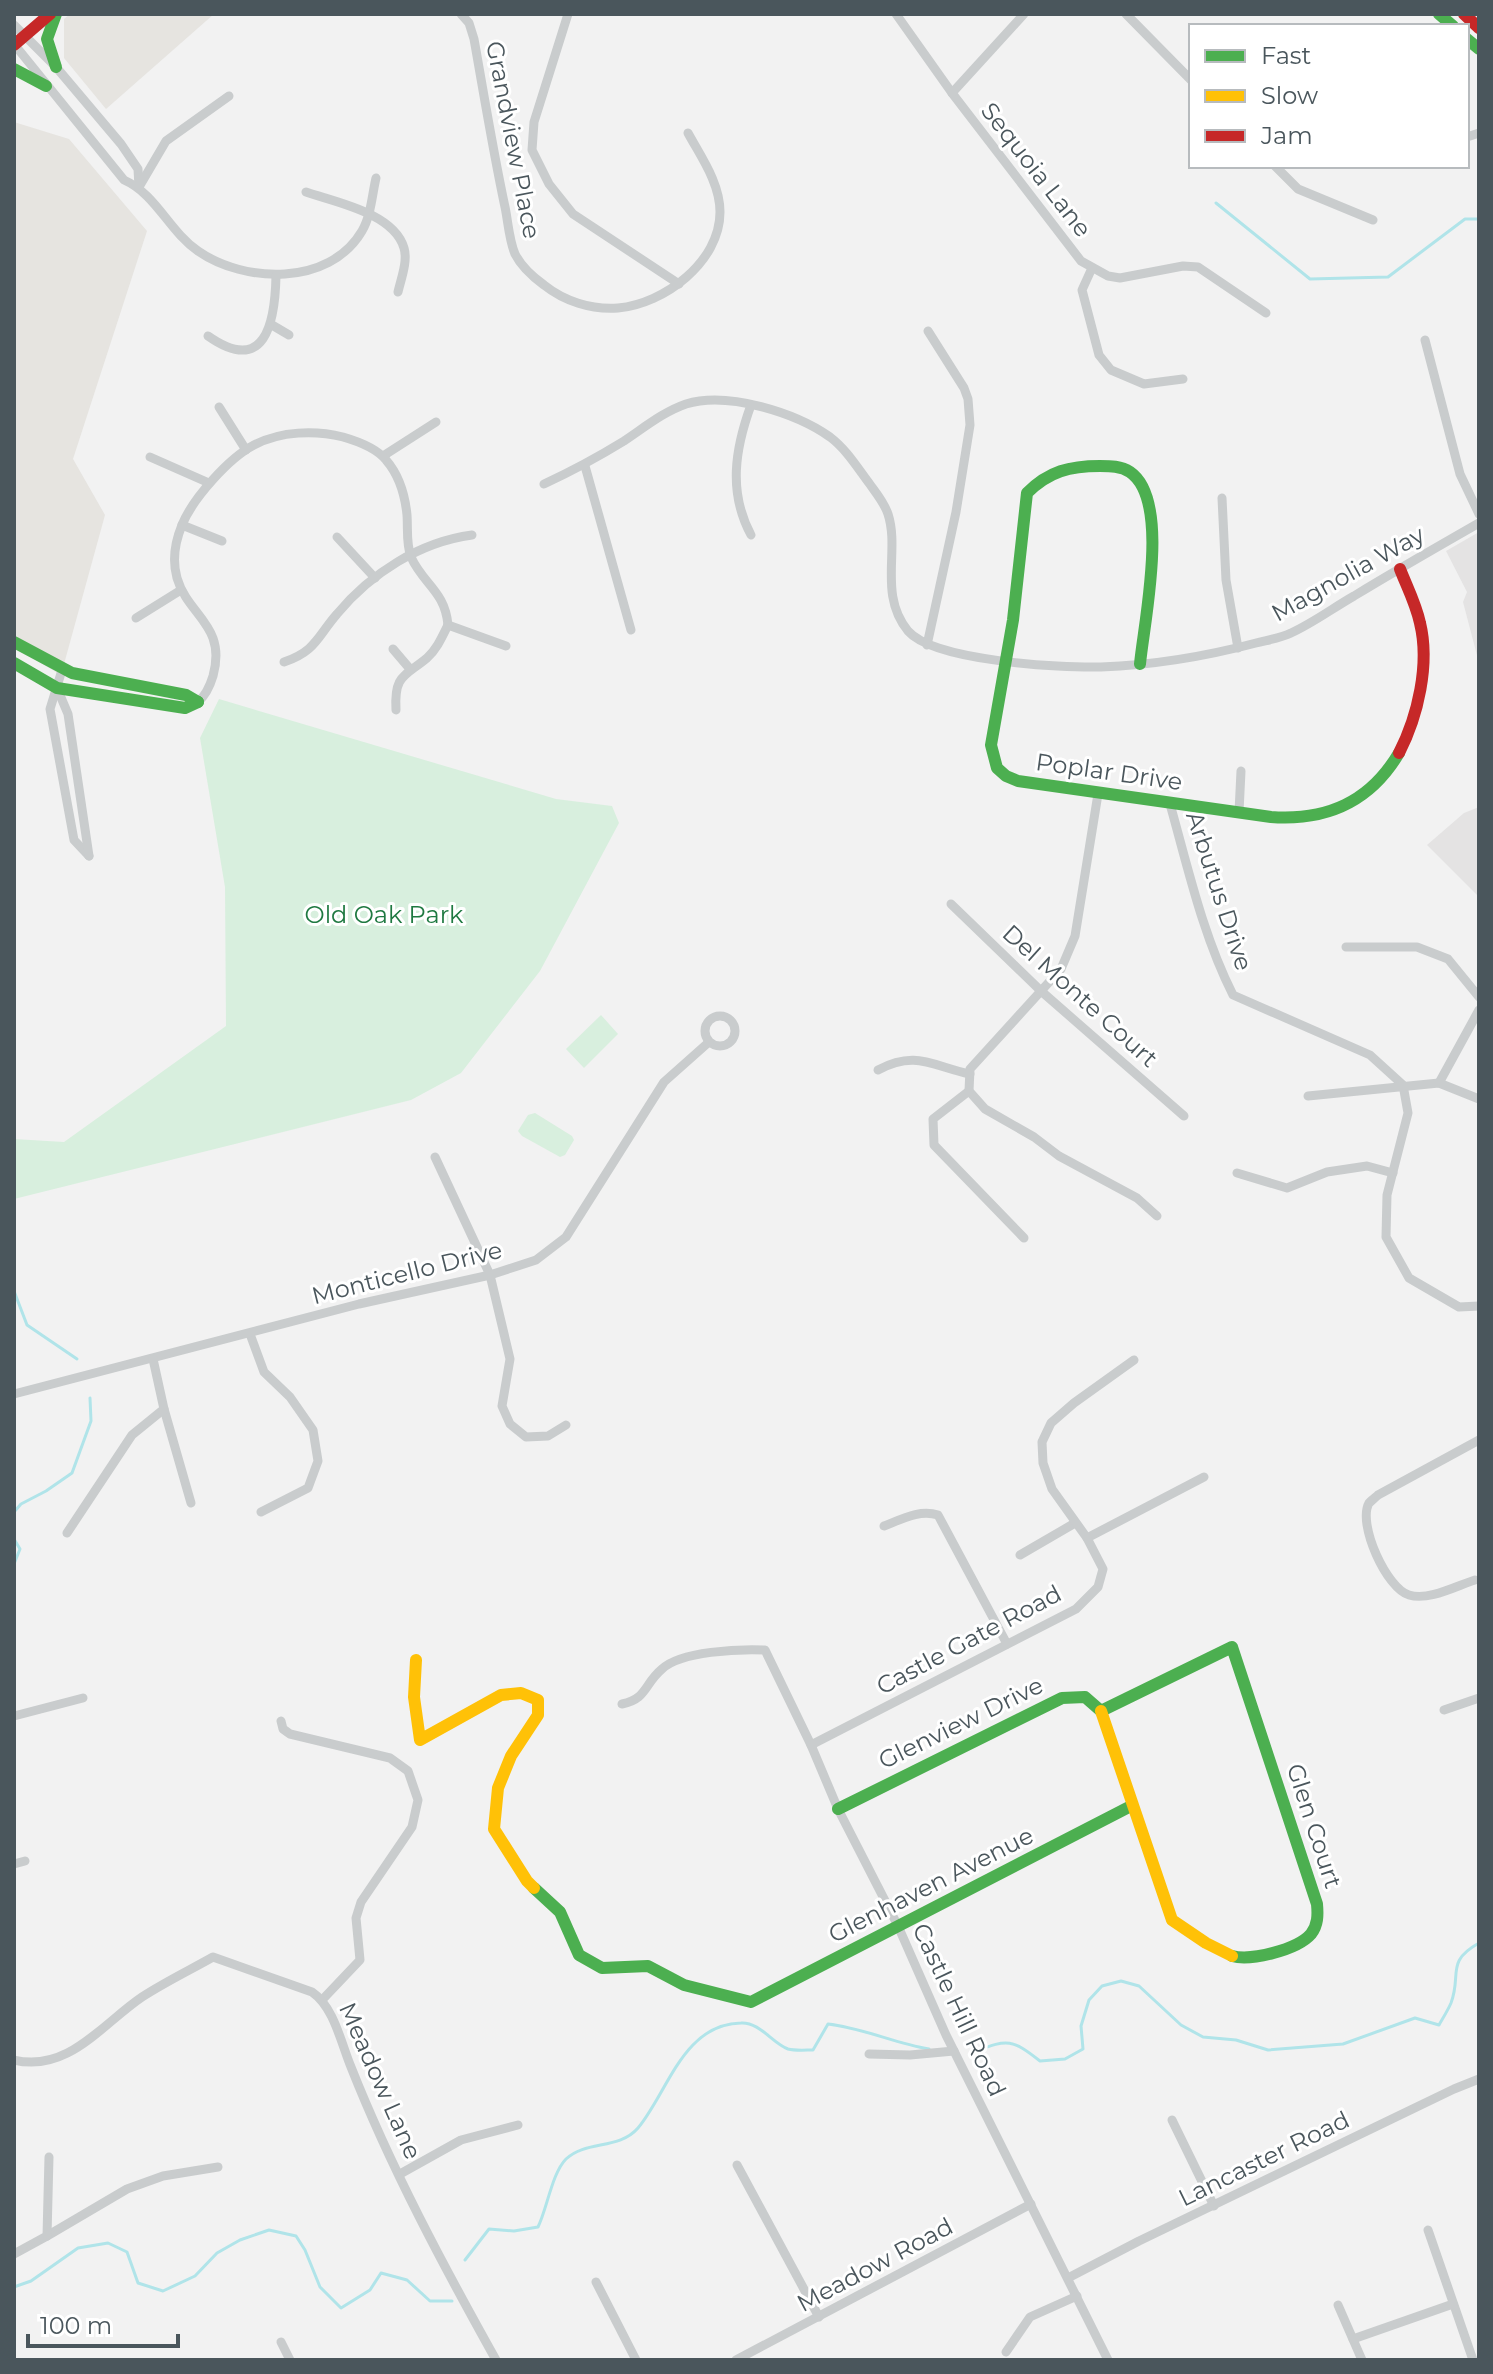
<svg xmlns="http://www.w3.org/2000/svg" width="1493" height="2374" font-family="Montserrat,sans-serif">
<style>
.commercial{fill:#e6e4e0}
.education{fill:#e4e3e3}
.green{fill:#d8efde}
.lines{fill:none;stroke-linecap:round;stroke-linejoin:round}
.stream{stroke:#b0e4e9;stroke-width:3}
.street{stroke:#c9cccd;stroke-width:9}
.fast{stroke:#4caf50;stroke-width:12}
.slow{stroke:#ffc107;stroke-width:12}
.jam{stroke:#c62828;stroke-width:12}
.labels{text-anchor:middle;stroke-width:6;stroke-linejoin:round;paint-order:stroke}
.street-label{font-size:24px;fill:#4a565c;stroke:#fff}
.park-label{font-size:24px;fill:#1f7941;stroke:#fff}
</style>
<rect width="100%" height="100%" fill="#f2f2f2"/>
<g class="commercial">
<path d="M70 14H214L106 109 64 58V19Z"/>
<path d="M14 122 69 139 147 231 73 459 105 515 61 675 14 647Z"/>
</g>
<g class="education">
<path d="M1479 532V663L1463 602 1467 592 1446 551Z"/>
<path d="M1479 807V897L1427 845 1464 813Z"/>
</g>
<g class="green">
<path d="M219 699 556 799 612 806 619 823 540 971 461 1073 411 1100 14 1199V1139L64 1142 226 1026 225 887 200 738Z"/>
<path d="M601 1015 618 1034 584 1068 566 1049Z"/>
<path d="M535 1113 572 1136 574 1140 565 1155 560 1157 522 1136 518 1131 528 1115Z"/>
</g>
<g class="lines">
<g class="stream">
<path d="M1216 203 1310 279 1388 277 1465 219H1479"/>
<path d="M14 1291 27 1325 77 1359"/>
<path d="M14 1512 21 1504 46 1491 72 1473 91 1421 90 1398"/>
<path d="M14 1539 20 1549 14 1564"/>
<path d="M976 2051C1008 2039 1012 2039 1040 2061L1065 2059 1083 2049 1081 2026 1089 2000 1102 1986 1121 1981 1139 1986 1181 2025 1203 2037 1236 2040 1268 2050 1343 2044 1415 2018 1439 2025C1443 2018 1448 2010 1451 2003 1462 1974 1445 1962 1479 1943"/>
<path d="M465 2260 489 2229 514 2231 538 2227C547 2209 552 2173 566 2159 586 2140 619 2150 638 2128 668 2092 683 2024 741 2023 760 2022 772 2043 788 2049 795 2051 806 2050 813 2050L828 2024C863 2028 894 2043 929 2049"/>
<path d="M14 2287 31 2281 78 2248 108 2243 127 2252 138 2283 163 2291 195 2276 217 2253 240 2240 269 2230 296 2236 305 2250 320 2287 341 2308 370 2290 381 2273 407 2280 430 2301H452"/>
</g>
<g class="street">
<path d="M461 14 469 23 474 39C484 95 493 151 505 207 508 221 509 240 515 254 521 266 533 277 544 285 564 301 591 310 618 308 664 304 720 262 720 212 720 183 701 157 688 133"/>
<path d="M568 14 534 122 532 150 549 184 573 214 679 284"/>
<path d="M896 14 952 93 1081 261 1108 276 1120 278 1183 266 1198 267 1266 313"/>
<path d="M1126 14 1191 80"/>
<path d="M14 25 56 67 121 144 138 169 139 187"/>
<path d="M14 44 124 180C156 194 169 231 198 251 244 283 329 287 362 231 371 216 372 195 376 178"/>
<path d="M952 93 1024 14"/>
<path d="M1470 136 1479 133"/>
<path d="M1275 166 1298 189 1373 220"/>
<path d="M139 187 166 141 229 96"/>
<path d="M306 192C335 202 394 213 404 248 408 261 401 279 398 292"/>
<path d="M1092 268 1082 290 1099 355 1111 370 1144 384 1183 379"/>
<path d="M272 325 289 335"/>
<path d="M208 336C265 376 275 323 276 276"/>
<path d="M1425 340 1460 474 1479 514"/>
<path d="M219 407 246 450"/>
<path d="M383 456 436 422"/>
<path d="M150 457 209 483"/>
<path d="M585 466 631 630"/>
<path d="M544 484C572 471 598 457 624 441 645 427 663 412 686 404 728 391 796 413 830 437 846 449 857 467 869 483 876 493 884 502 888 514 900 551 878 594 908 631 934 661 1060 668 1101 667 1153 665 1207 656 1256 643 1268 640 1281 638 1291 633 1313 623 1333 608 1354 596 1395 571 1437 547 1479 523"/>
<path d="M1222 498 1226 580 1238 648"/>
<path d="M182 525 222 541"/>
<path d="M751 535C728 492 735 449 751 405"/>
<path d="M337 537 375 578"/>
<path d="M136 618 181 590"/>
<path d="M448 625 506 646"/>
<path d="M927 645 956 512 970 425 968 399 964 388 928 331"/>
<path d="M393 649 410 669"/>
<path d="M284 662C316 651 317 637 337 614 371 573 420 542 472 535"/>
<path d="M62 670 50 709 74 840 89 856"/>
<path d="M57 688 68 714 89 856"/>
<path d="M198 702C206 695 210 686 213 676 227 625 188 616 177 578 172 560 175 542 182 525 193 498 229 458 254 445 281 431 315 430 343 437 357 441 377 449 386 460 399 475 405 495 407 515 408 529 406 544 411 557 423 584 445 591 448 625"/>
<path d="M396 710C394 675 404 677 427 658 437 649 442 637 448 625"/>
<path d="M1098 794 1075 936 1061 969 970 1069 969 1091 985 1109 1034 1137 1059 1156 1137 1198 1157 1216"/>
<path d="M1170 804C1188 868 1203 936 1233 995L1370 1055 1403 1085 1408 1113 1387 1195 1386 1237 1409 1278 1459 1307 1479 1306"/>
<path d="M1239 812 1241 771"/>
<path d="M951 904 1041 991 1184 1116"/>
<path d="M1346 947H1417L1448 959 1479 997"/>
<circle cx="720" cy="1031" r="15"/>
<path d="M878 1070C916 1050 932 1066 970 1074"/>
<path d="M1439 1083 1479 1010"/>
<path d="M969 1091 933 1119 934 1145 1024 1238"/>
<path d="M1308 1096 1439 1083 1479 1099"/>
<path d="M435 1157 490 1275 510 1359 502 1406 510 1424 526 1437 548 1436 566 1425"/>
<path d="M1237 1173 1287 1188 1327 1172 1367 1166 1393 1173"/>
<path d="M250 1334 264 1372 290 1397 313 1430 318 1461 308 1488 261 1512"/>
<path d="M14 1394 359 1304 490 1275 536 1260 566 1237 664 1082 709 1042"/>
<path d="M164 1409 191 1503"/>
<path d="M884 1526C902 1519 920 1509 938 1515L1007 1644"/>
<path d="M67 1533 132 1435 164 1409 153 1359"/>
<path d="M1087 1538 1204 1477"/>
<path d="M1020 1555 1075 1523"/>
<path d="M1475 1580C1456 1586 1429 1601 1409 1595 1387 1589 1357 1524 1369 1503 1370 1502 1377 1496 1378 1495L1479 1440"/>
<path d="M622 1704C647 1699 644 1684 662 1669 681 1651 739 1649 765 1650L811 1745 838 1809 898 1926 946 2035 1108 2360"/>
<path d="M1444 1710 1479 1698"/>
<path d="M14 1716 83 1698"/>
<path d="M281 1721 283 1729 290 1734 390 1758 408 1771 418 1800 412 1827 361 1902 356 1918 360 1960 323 1999"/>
<path d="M811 1745 1076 1609 1098 1587 1103 1569 1087 1538 1052 1489 1043 1463 1042 1442 1051 1423 1074 1403 1134 1360"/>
<path d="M14 1864 25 1861"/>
<path d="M869 2054 910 2055 954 2051"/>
<path d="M14 2060C68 2073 102 2024 142 1997 165 1982 190 1970 213 1957L312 1992C334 2007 341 2043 351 2067 391 2168 443 2265 496 2360"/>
<path d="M1172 2120 1214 2206"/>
<path d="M737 2165 819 2317"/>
<path d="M400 2174 461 2140 518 2125"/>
<path d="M1428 2230 1473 2360"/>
<path d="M47 2236 127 2189 163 2176 218 2167"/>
<path d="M14 2254 47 2236 49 2157"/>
<path d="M1068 2278 1139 2241 1454 2089 1479 2079"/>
<path d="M596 2282 636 2360"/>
<path d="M1338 2305 1362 2360"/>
<path d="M1353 2339 1453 2304"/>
<path d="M281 2342 290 2360"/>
<path d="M1006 2352 1030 2317 1077 2296"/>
<path d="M736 2360 1031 2204"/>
</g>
<g class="fast">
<path d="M56 14 47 39 56 67"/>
<path d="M1439 14 1453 26"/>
<path d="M1467 39 1479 49"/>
<path d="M14 69 46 86"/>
<path d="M14 642 72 673 186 695 198 702"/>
<path d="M14 663 57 688 185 708 198 702"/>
<path d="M1140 664C1144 621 1171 500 1130 472 1121 466 1110 466 1100 466 1070 466 1049 471 1027 493L1013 620 991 745 997 768 1006 776 1018 781 1271 817C1327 821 1370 802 1399 753"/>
<path d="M838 1809 1062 1698 1085 1697 1101 1711 1232 1647 1317 1904C1318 1915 1318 1925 1311 1934 1297 1950 1251 1961 1232 1956"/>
<path d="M534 1888 560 1912 579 1955 602 1968 648 1966 684 1985 751 2002 1131 1806"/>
</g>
<g class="slow">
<path d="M416 1660 414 1697 420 1740 501 1695 521 1693 538 1700V1715L511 1756 498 1788 494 1829 527 1881 534 1888"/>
<path d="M1101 1711 1172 1920 1206 1943 1232 1956"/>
</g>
<g class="jam">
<path d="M1464 14 1479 28"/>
<path d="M14 45 50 14"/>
<path d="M1399 753C1418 716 1430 664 1420 623 1416 604 1407 587 1400 569"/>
</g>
</g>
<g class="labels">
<g class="street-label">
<text transform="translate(513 140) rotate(79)" y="8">Grandview Place</text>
<text transform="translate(1036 170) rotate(52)" y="8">Sequoia Lane</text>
<text transform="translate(1348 574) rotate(-29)" y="8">Magnolia Way</text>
<text transform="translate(1109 772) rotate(8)" y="8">Poplar Drive</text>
<text transform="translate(1219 891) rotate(72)" y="8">Arbutus Drive</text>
<text transform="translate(1080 996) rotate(42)" y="8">Del Monte Court</text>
<text transform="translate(407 1273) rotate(-14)" y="8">Monticello Drive</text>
<text transform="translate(969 1640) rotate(-28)" y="8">Castle Gate Road</text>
<text transform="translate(961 1723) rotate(-26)" y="8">Glenview Drive</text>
<text transform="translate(1314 1826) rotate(72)" y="8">Glen Court</text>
<text transform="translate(931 1885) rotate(-27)" y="8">Glenhaven Avenue</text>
<text transform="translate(959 2010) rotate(65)" y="8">Castle Hill Road</text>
<text transform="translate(380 2081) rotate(66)" y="8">Meadow Lane</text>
<text transform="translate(1264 2159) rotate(-26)" y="8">Lancaster Road</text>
<text transform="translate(875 2265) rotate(-28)" y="8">Meadow Road</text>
</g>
<g class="park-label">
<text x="384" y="923">Old Oak Park</text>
</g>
</g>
<rect width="1493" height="2374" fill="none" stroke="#4a565c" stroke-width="32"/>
<rect x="1189" y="24" width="280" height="144" fill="#ffffff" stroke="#b7bbbe" stroke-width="2"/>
<rect x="1205" y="50" width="40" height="12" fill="#4caf50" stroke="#b7bbbe" stroke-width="2"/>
<text x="1261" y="64" font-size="24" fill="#4a565c">Fast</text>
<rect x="1205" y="90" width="40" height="12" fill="#ffc107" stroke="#b7bbbe" stroke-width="2"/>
<text x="1261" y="104" font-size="24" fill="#4a565c">Slow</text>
<rect x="1205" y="130" width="40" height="12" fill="#c62828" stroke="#b7bbbe" stroke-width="2"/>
<text x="1261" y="144" font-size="24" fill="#4a565c">Jam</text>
<path d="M28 2334v12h150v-12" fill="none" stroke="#4a565c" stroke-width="4"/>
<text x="40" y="2334" font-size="24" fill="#4a565c" stroke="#ffffff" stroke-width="6" paint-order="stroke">100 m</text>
</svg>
